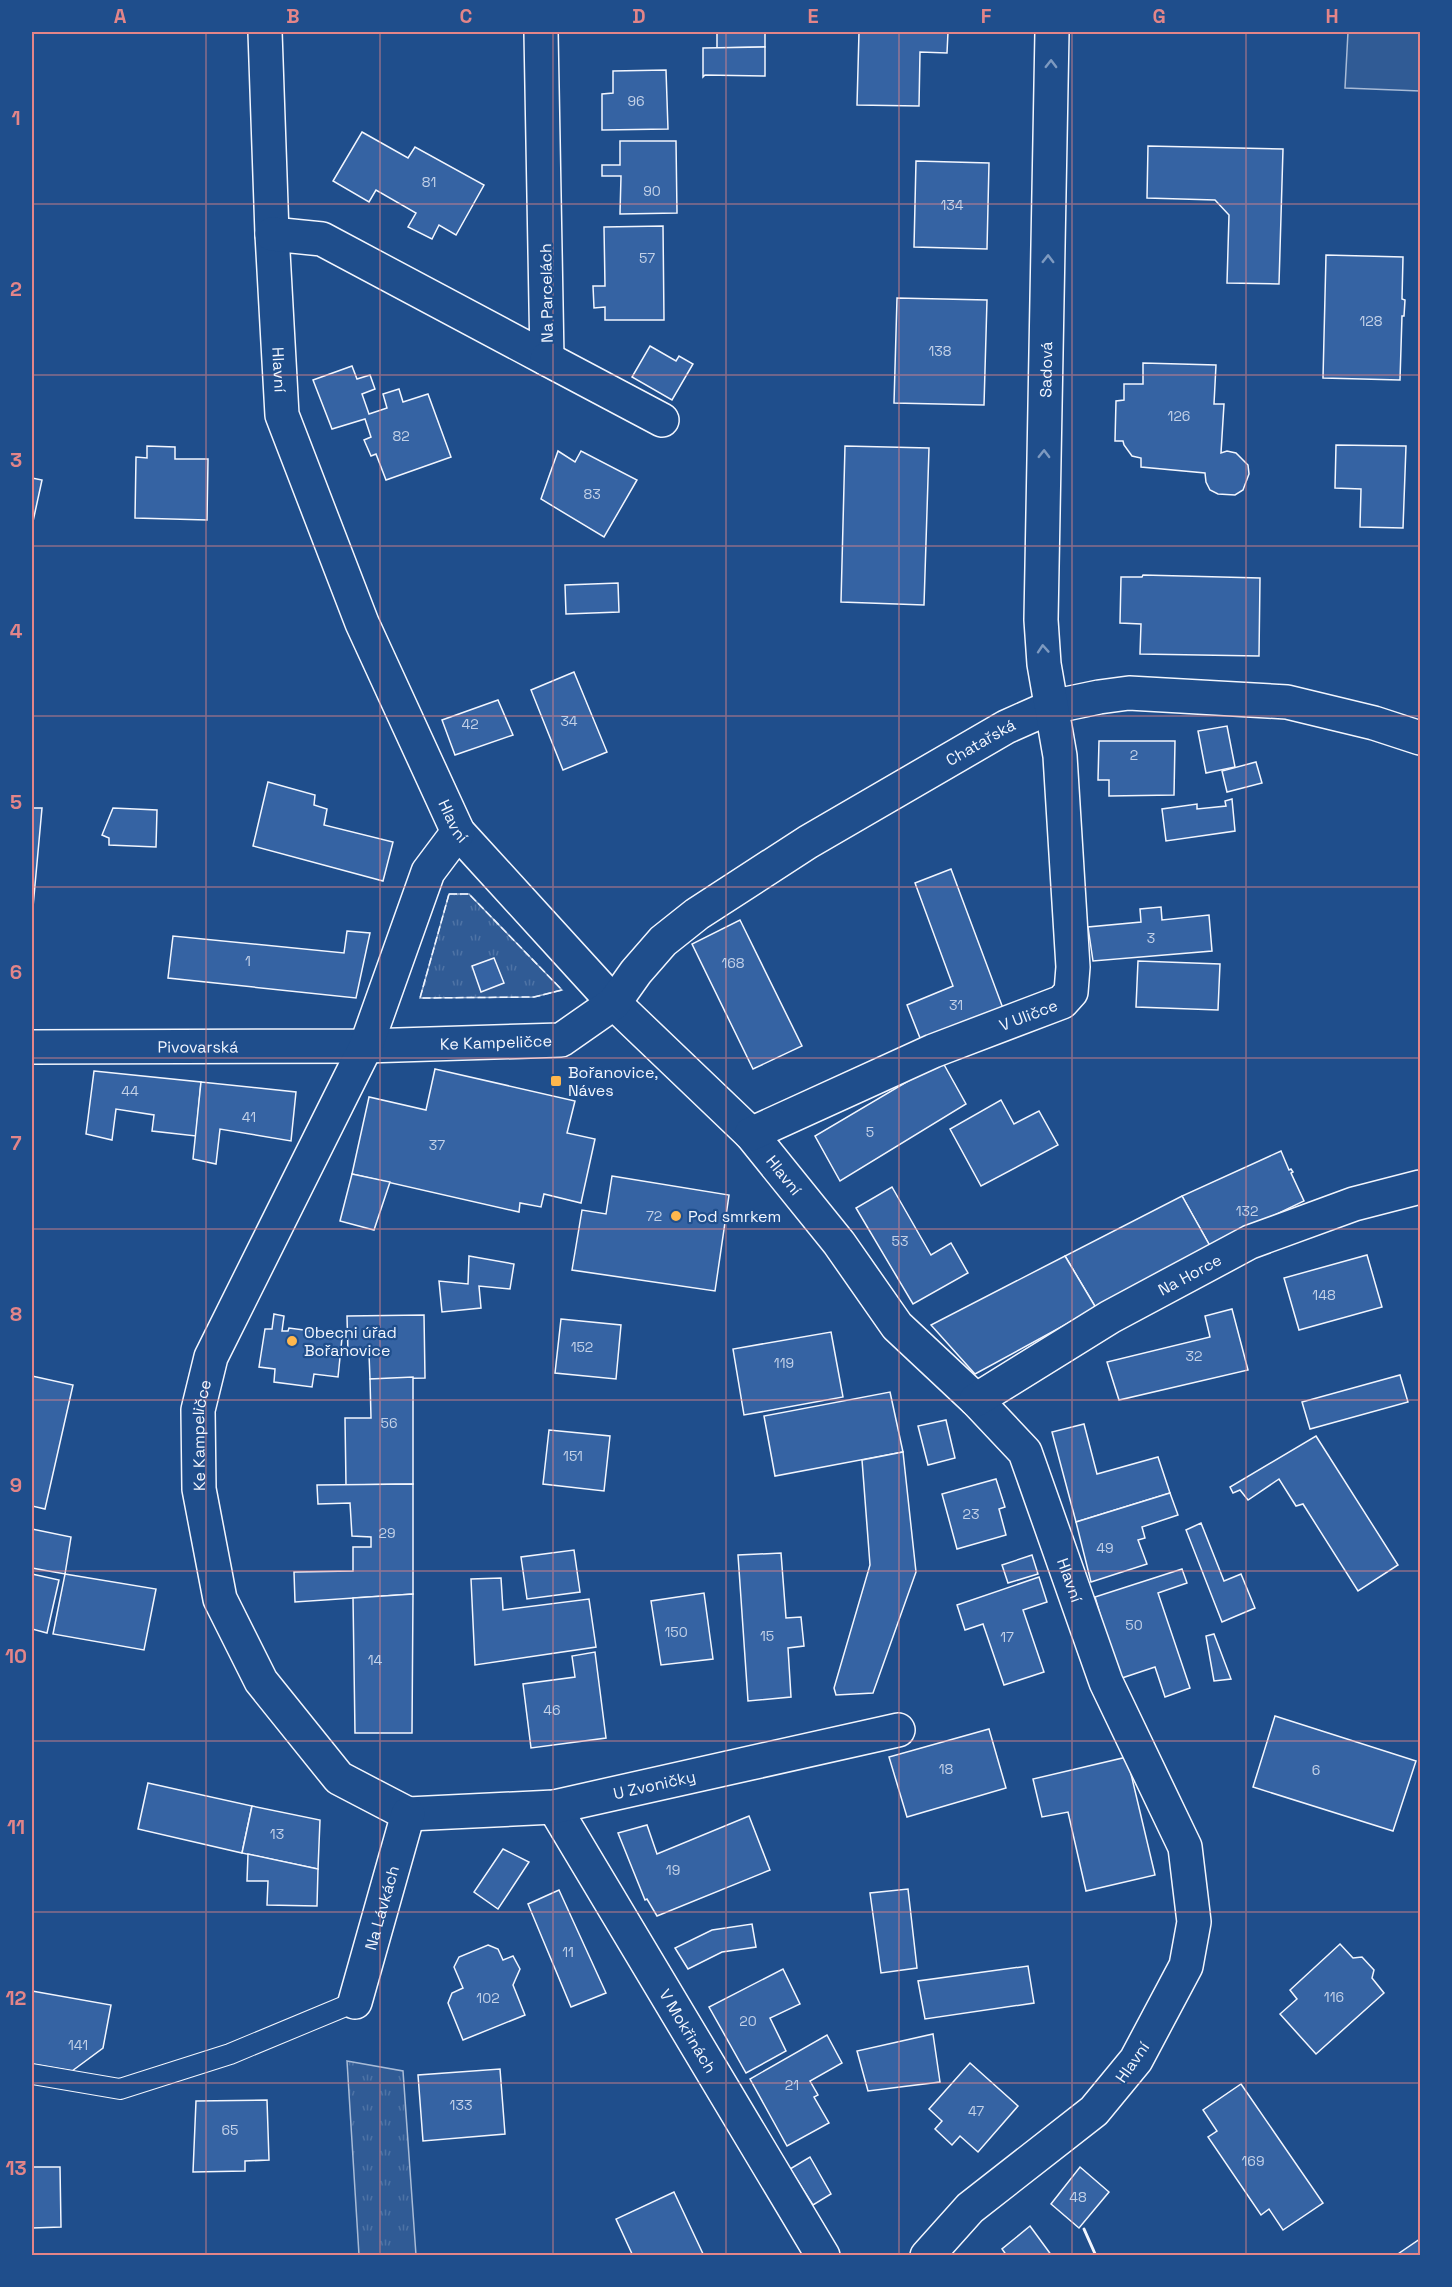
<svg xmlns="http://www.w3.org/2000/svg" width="1452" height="2287" font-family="'Space Grotesk',sans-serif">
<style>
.grass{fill:url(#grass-tufts);stroke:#a8bbd7;stroke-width:1.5}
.built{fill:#305b95;stroke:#a8bbd7;stroke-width:1.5}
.building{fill:#3563a3;stroke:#f2f6ff;stroke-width:1.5}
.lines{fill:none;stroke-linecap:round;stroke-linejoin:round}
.service-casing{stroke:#f2f6ff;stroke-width:22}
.minor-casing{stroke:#f2f6ff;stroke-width:36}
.service{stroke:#1f4e8c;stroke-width:20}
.minor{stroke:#1f4e8c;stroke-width:33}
.fence{stroke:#f2f6ff;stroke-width:1.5;stroke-dasharray:8 3;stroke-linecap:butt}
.wall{stroke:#f2f6ff;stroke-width:3}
.oneway{stroke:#7e9ac0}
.grid{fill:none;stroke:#e38589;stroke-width:1.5;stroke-opacity:0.55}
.poi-dot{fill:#ffb74d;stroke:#1f4e8c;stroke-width:2}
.labels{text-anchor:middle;stroke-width:4.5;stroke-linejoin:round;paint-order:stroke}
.number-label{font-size:14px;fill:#c3d1e8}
.street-label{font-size:16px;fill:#f2f6ff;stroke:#1f4e8c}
.poi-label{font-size:16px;fill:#f2f6ff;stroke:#1f4e8c;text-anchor:start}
.neatline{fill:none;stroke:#e38589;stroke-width:2}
.grid-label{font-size:20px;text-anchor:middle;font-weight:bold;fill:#e38589}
</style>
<defs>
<pattern id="grass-tufts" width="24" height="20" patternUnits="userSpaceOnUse" patternTransform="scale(1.5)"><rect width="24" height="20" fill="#305b95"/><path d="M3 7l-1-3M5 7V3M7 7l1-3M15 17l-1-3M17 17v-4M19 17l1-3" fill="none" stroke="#4e73a5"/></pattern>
</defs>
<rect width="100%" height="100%" fill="#1f4e8c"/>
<g class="grass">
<path d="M449 894H469L562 990 534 997 420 998Z"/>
<path d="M347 2061 403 2071 416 2255H359Z"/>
</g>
<path class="built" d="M1348 32H1420V91L1345 88Z"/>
<g class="building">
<path d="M717 32H765V47L717 48Z"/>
<path d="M859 32H948L947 53 920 52 919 106 857 105Z"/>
<path d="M765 47V76L705 75 703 77V48Z"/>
<path d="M666 70 668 129 602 130V94L613 93V71Z"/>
<path d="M362 132 408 158 415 147 484 185 456 235 439 225 432 239 408 227 416 213 376 190 369 202 333 181Z"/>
<path d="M620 141H676L677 213 620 214 621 176H602V165H620Z"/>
<path d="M1148 146 1283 149 1279 284 1227 283 1229 215 1215 200 1147 198Z"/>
<path d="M916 161 989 163 987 249 914 247Z"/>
<path d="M663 226 664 320H605V307L594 308 593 286H605L604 227Z"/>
<path d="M1326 255 1403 257 1402 299 1405 300 1404 316H1402L1400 380 1323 378Z"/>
<path d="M897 298 987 300 984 405 894 403Z"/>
<path d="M650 346 676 361 679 356 693 364 672 400 632 377Z"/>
<path d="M1143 363 1216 365 1214 404H1224L1221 453 1227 451 1236 453 1248 465 1249 474 1243 490 1235 495 1218 494 1210 490 1206 482 1205 473 1141 467V458L1132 456 1124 445 1123 441H1115L1116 401 1124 400V384H1143Z"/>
<path d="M352 366 357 379 370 375 375 389 362 394 369 414 387 408 383 394 399 389 403 402 428 394 451 457 386 480 376 454 371 456 364 440 371 437 365 419 332 429 313 380Z"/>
<path d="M1336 445 1406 446 1403 528 1360 527 1361 489 1335 488Z"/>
<path d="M147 446 175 447V459H208L207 520 135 518 136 457 147 458Z"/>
<path d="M845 446 929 448 924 605 841 602Z"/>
<path d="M558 451 575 462 581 451 637 480 604 537 541 499Z"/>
<path d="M32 478 42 480 32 526Z"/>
<path d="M1143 575 1260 578 1259 656 1140 654 1141 624 1120 623 1121 577H1142Z"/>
<path d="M618 583 619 612 566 614 565 585Z"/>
<path d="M574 672 607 752 563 770 531 690Z"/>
<path d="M498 700 513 735 455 755 442 720Z"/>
<path d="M1227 726 1235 767 1206 773 1198 731Z"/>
<path d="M1099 741H1175L1174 795 1109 796V780H1098Z"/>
<path d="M1256 762 1262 783 1227 792 1222 771Z"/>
<path d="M268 782 315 795 314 805 327 809 324 825 393 842 383 881 253 846Z"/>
<path d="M1232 799 1235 831 1166 841 1162 809 1197 804V809L1226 806 1225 801Z"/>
<path d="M32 808H42L32 918Z"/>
<path d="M113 808 157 810 156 847 109 845V838L102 835Z"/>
<path d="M951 869 1004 1011 922 1043 907 1005 953 986 915 883Z"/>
<path d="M1161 907 1162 920 1209 915 1212 951 1093 961 1088 927 1141 922 1140 909Z"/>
<path d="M740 920 802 1046 753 1069 692 944Z"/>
<path d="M347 931 370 933 356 998 168 978 173 936 344 953Z"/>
<path d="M494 958 504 983 481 992 472 966Z"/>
<path d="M1138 961 1220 964 1218 1010 1136 1007Z"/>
<path d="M942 1061 966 1104 840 1181 815 1136Z"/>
<path d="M435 1069 575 1101 567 1133 595 1139 581 1203 544 1194 541 1207 520 1203 519 1212 352 1174 369 1097 426 1110Z"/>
<path d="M94 1071 201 1082 196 1136 152 1131 154 1115 116 1109 112 1140 86 1134Z"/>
<path d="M201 1082 296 1092 291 1141 220 1129 216 1164 193 1159Z"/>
<path d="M1001 1100 1014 1124 1039 1111 1058 1145 981 1186 950 1129Z"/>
<path d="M1281 1151 1289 1170 1291 1169 1293 1172 1291 1173 1304 1201 1210 1246 1182 1196Z"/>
<path d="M352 1174 390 1182 374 1230 340 1221Z"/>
<path d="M612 1176 729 1195 715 1291 572 1270 582 1210 606 1214Z"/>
<path d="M892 1187 931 1255 951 1243 968 1273 913 1304 856 1208Z"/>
<path d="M1182 1196 1210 1246 1096 1308 1065 1256Z"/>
<path d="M1367 1255 1382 1307 1299 1330 1284 1278Z"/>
<path d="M469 1256 514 1264 510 1289 479 1286 481 1308 442 1312 439 1281 468 1284Z"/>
<path d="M1065 1256 1096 1308 975 1374 931 1325Z"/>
<path d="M1232 1309 1248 1370 1119 1400 1107 1362 1210 1337 1205 1316Z"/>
<path d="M274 1314 284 1316 282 1331H288L289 1328 319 1332V1335L342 1338 338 1377 314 1374 312 1387 274 1382 275 1369 259 1367 265 1329H272Z"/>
<path d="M424 1315 425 1378 370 1379 369 1354H348L347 1316Z"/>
<path d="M561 1319 621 1325 616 1379 555 1373Z"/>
<path d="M831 1332 843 1397 744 1415 733 1349Z"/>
<path d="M1400 1375 1408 1402 1310 1429 1302 1402Z"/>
<path d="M32 1376 73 1385 45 1509 32 1506Z"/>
<path d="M413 1377V1484L346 1485 345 1418H371L370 1379Z"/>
<path d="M890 1392 903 1452 775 1476 764 1416Z"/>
<path d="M946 1420 955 1458 928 1465 918 1426Z"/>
<path d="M1084 1424 1097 1474 1158 1457 1170 1493 1076 1522 1052 1432Z"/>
<path d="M549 1430 610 1436 604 1491 543 1484Z"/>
<path d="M1316 1436 1398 1565 1358 1591 1303 1504 1296 1506 1279 1479 1248 1500 1240 1490 1233 1493 1230 1487Z"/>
<path d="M903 1452 916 1572 873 1693 836 1695 834 1688 870 1565 862 1460Z"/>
<path d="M996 1479 1005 1507 999 1509 1006 1535 957 1549 942 1494Z"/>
<path d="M413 1484V1594L295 1602 294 1572 353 1571V1547H371V1537L352 1536 350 1503 318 1504 317 1485Z"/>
<path d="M1170 1493 1178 1515 1142 1527 1145 1538 1138 1540 1147 1564 1091 1582 1076 1522Z"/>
<path d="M1201 1523 1224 1581 1241 1574 1255 1608 1222 1622 1186 1530Z"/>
<path d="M32 1529 71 1537 65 1574 32 1568Z"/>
<path d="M574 1550 580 1592 527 1599 521 1557Z"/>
<path d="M781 1553 786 1618 801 1617 804 1646 788 1648 791 1697 748 1701 738 1555Z"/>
<path d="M1032 1555 1038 1574 1008 1583 1002 1565Z"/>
<path d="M1182 1569 1187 1583 1158 1593 1190 1688 1165 1697 1155 1667 1119 1679 1095 1597Z"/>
<path d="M32 1574 59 1580 47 1633 32 1629Z"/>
<path d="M65 1574 156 1589 144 1650 53 1634Z"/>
<path d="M1039 1577 1047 1602 1023 1610 1044 1672 1004 1685 983 1624 965 1630 957 1605Z"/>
<path d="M501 1578 503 1610 589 1599 596 1647 475 1665 471 1579Z"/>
<path d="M704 1593 713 1659 661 1665 651 1601Z"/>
<path d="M413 1594 412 1733H355L353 1598Z"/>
<path d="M1214 1634 1231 1679 1214 1681 1206 1636Z"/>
<path d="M595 1652 606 1738 531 1748 523 1684 575 1677 572 1656Z"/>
<path d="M1275 1716 1416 1761 1393 1831 1253 1787Z"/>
<path d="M989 1729 1006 1788 907 1817 889 1757Z"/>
<path d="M1127 1757 1155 1875 1086 1891 1068 1812 1042 1817 1033 1779Z"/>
<path d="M148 1783 252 1806 242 1853 138 1829Z"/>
<path d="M252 1806 320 1820 318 1869 242 1853Z"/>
<path d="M749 1816 770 1870 657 1916 647 1899 645 1900 618 1833 647 1825 657 1854Z"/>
<path d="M503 1849 529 1862 498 1909 474 1892Z"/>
<path d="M248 1854 318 1869 317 1906 267 1905 268 1881H247Z"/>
<path d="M908 1889 917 1968 881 1973 870 1893Z"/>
<path d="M559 1890 606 1993 571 2007 528 1904Z"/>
<path d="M752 1924 756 1947 722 1952 688 1969 675 1948 712 1930Z"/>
<path d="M1340 1944 1353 1958 1362 1957 1374 1970 1372 1978 1384 1993 1316 2054 1280 2014 1297 1999 1290 1990Z"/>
<path d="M488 1945 498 1949 503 1960 513 1956 520 1969 513 1985 525 2015 463 2040 448 2003 452 1993 463 1988 454 1967 459 1957Z"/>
<path d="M1028 1966 1034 2003 925 2019 918 1981Z"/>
<path d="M783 1969 800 2004 770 2018 786 2051 746 2073 709 2007Z"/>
<path d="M32 1991 111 2005 103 2048 72 2071 32 2064Z"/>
<path d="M933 2034 940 2082 868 2091 857 2051Z"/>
<path d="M827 2035 842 2063 810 2081 818 2095 814 2097 829 2123 787 2146 750 2079Z"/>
<path d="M970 2063 1018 2106 978 2152 960 2136 952 2145 935 2129 942 2121 929 2109Z"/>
<path d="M500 2069 505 2134 423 2141 418 2075Z"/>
<path d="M1241 2084 1323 2203 1283 2230 1269 2209 1261 2215 1208 2137 1217 2131 1203 2110Z"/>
<path d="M267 2100 269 2160 245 2161V2171L193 2172 196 2101Z"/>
<path d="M810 2157 831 2194 813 2205 790 2169Z"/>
<path d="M32 2167H60L61 2227 32 2228Z"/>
<path d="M1080 2167 1109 2192 1079 2228 1051 2204Z"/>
<path d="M674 2192 704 2256H633L616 2219Z"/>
<path d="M1030 2226 1052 2256H1007L1002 2249Z"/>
<path d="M1420 2239V2256H1395Z"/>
</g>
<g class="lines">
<g class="service-casing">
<path id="service" d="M32 2074 120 2089 230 2054 355 2002"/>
</g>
<g class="minor-casing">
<g id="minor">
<path id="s1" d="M265 32 272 234 282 415 362 623 458 832 614 1003 751 1134 839 1243 897 1326 976 1400 1025 1452 1106 1682 1185 1847 1194 1922 1186 1966 1136 2060 1094 2111 970 2208 927 2256"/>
<path d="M272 234 322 239 547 359 541 32"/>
<path d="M547 359 662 420"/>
<path id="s2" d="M32 1047 366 1046 561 1040 614 1003 636 972 663 941 697 914 808 842 1006 727 1051 707 1099 697 1129 693 1287 702 1374 723 1420 738"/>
<path id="s3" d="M751 1134 933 1051 1062 1002 1071 992 1073 967 1060 756 1044 664 1041 620 1052 32"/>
<path id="s4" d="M976 1400 1110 1317 1250 1242 1354 1204 1420 1187"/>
<path id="s5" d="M554 1807 823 2256"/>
<path id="s6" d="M408 1814 339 1778 261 1681 220 1599 199 1489 198 1410 211 1357 366 1046 428 872 458 832"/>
<path id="s7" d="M408 1814 554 1807 898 1730"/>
<path id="s8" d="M355 2002 408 1814"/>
</g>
</g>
<use href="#service" class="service"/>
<use href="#minor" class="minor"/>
<path class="fence" d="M449 894H469L562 990 534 997 420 998Z"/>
<path class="wall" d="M1084 2229 1096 2256"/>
</g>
<defs><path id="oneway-chevron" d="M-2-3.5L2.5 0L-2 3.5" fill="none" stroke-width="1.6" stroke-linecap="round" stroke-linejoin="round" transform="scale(1.5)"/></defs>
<g class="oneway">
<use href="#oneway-chevron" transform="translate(1051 64) rotate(-89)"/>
<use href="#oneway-chevron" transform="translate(1048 259) rotate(-89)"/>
<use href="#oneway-chevron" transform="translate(1044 454) rotate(-89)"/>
<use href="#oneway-chevron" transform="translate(1043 649) rotate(-94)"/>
</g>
<path class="grid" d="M206 32V2256M380 32V2256M553 32V2256M726 32V2256M899 32V2256M1072 32V2256M1246 32V2256M32 204H1420M32 375H1420M32 546H1420M32 716H1420M32 887H1420M32 1058H1420M32 1229H1420M32 1400H1420M32 1571H1420M32 1741H1420M32 1912H1420M32 2083H1420"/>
<g class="poi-dot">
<rect x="550" y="1075" width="12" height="12" rx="3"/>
<circle cx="676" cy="1216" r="6"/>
<circle cx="292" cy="1341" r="6"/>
</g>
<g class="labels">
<g class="number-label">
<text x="636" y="106">96</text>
<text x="429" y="187">81</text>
<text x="652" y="196">90</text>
<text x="952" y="210">134</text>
<text x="647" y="263">57</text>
<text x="1371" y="326">128</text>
<text x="940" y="356">138</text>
<text x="1179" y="421">126</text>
<text x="401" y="441">82</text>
<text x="592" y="499">83</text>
<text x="569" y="726">34</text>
<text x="470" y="729">42</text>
<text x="1134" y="760">2</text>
<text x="1151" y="943">3</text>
<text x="248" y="966">1</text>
<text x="733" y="968">168</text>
<text x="956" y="1010">31</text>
<text x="130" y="1096">44</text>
<text x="249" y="1122">41</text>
<text x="870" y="1137">5</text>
<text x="437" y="1150">37</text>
<text x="1247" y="1216">132</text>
<text x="654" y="1221">72</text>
<text x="900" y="1246">53</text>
<text x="1324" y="1300">148</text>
<text x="582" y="1352">152</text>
<text x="1194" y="1361">32</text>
<text x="784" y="1368">119</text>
<text x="389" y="1428">56</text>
<text x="573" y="1461">151</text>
<text x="971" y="1519">23</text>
<text x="387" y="1538">29</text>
<text x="1105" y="1553">49</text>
<text x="1134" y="1630">50</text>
<text x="676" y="1637">150</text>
<text x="767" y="1641">15</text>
<text x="1007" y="1642">17</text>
<text x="375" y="1665">14</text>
<text x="552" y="1715">46</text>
<text x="946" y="1774">18</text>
<text x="1316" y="1775">6</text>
<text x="277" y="1839">13</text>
<text x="673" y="1875">19</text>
<text x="568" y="1957">11</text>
<text x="1334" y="2002">116</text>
<text x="488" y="2003">102</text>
<text x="748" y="2026">20</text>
<text x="78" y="2050">141</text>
<text x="792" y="2090">21</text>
<text x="461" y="2110">133</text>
<text x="976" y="2116">47</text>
<text x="230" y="2135">65</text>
<text x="1253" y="2166">169</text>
<text x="1078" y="2202">48</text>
</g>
<g class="street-label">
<text transform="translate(546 293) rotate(-91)" y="6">Na Parcelách</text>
<text dy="6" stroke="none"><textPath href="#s1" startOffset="338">Hlavní</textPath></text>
<text dy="6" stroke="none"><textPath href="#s3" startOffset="976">Sadová</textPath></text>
<text dy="6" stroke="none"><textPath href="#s2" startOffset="1048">Chatařská</textPath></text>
<text dy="6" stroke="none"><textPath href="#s1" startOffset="824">Hlavní</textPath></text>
<text dy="6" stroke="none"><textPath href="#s3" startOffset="302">V Uličce</textPath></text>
<text dy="6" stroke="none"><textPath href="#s2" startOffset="464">Ke Kampeličce</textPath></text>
<text dy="6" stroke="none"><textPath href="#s2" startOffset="166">Pivovarská</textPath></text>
<text dy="6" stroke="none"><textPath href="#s1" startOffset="1310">Hlavní</textPath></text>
<text dy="6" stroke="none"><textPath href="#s4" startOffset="248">Na Horce</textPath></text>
<text dy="6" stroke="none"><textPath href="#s6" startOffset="460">Ke Kampeličce</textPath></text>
<text dy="6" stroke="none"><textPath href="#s1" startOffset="1814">Hlavní</textPath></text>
<text dy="6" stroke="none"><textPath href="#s7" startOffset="249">U Zvoničky</textPath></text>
<text dy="6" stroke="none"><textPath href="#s8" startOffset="98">Na Lávkách</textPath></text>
<text dy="6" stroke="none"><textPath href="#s5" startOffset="261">V Mokřinách</textPath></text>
<text transform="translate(1132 2062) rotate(-55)" y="6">Hlavní</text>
</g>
<g class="poi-label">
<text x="568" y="1078">Bořanovice,<tspan x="568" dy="18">Náves</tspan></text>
<text x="688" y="1222">Pod smrkem</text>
<text x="304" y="1338">Obecni úřad<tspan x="304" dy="18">Bořanovice</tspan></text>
</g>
</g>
<rect width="1452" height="2287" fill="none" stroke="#1f4e8c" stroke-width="66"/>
<rect x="33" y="33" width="1386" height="2221" class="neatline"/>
<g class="grid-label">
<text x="120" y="23">A</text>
<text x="293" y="23">B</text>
<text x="466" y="23">C</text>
<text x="639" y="23">D</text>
<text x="813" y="23">E</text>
<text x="986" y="23">F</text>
<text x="1159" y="23">G</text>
<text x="1332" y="23">H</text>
<text x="16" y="125">1</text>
<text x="16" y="296">2</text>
<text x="16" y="467">3</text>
<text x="16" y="638">4</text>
<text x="16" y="809">5</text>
<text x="16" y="979">6</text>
<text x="16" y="1150">7</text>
<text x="16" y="1321">8</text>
<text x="16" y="1492">9</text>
<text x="16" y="1663">10</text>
<text x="16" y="1834">11</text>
<text x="16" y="2005">12</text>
<text x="16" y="2175">13</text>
</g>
</svg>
